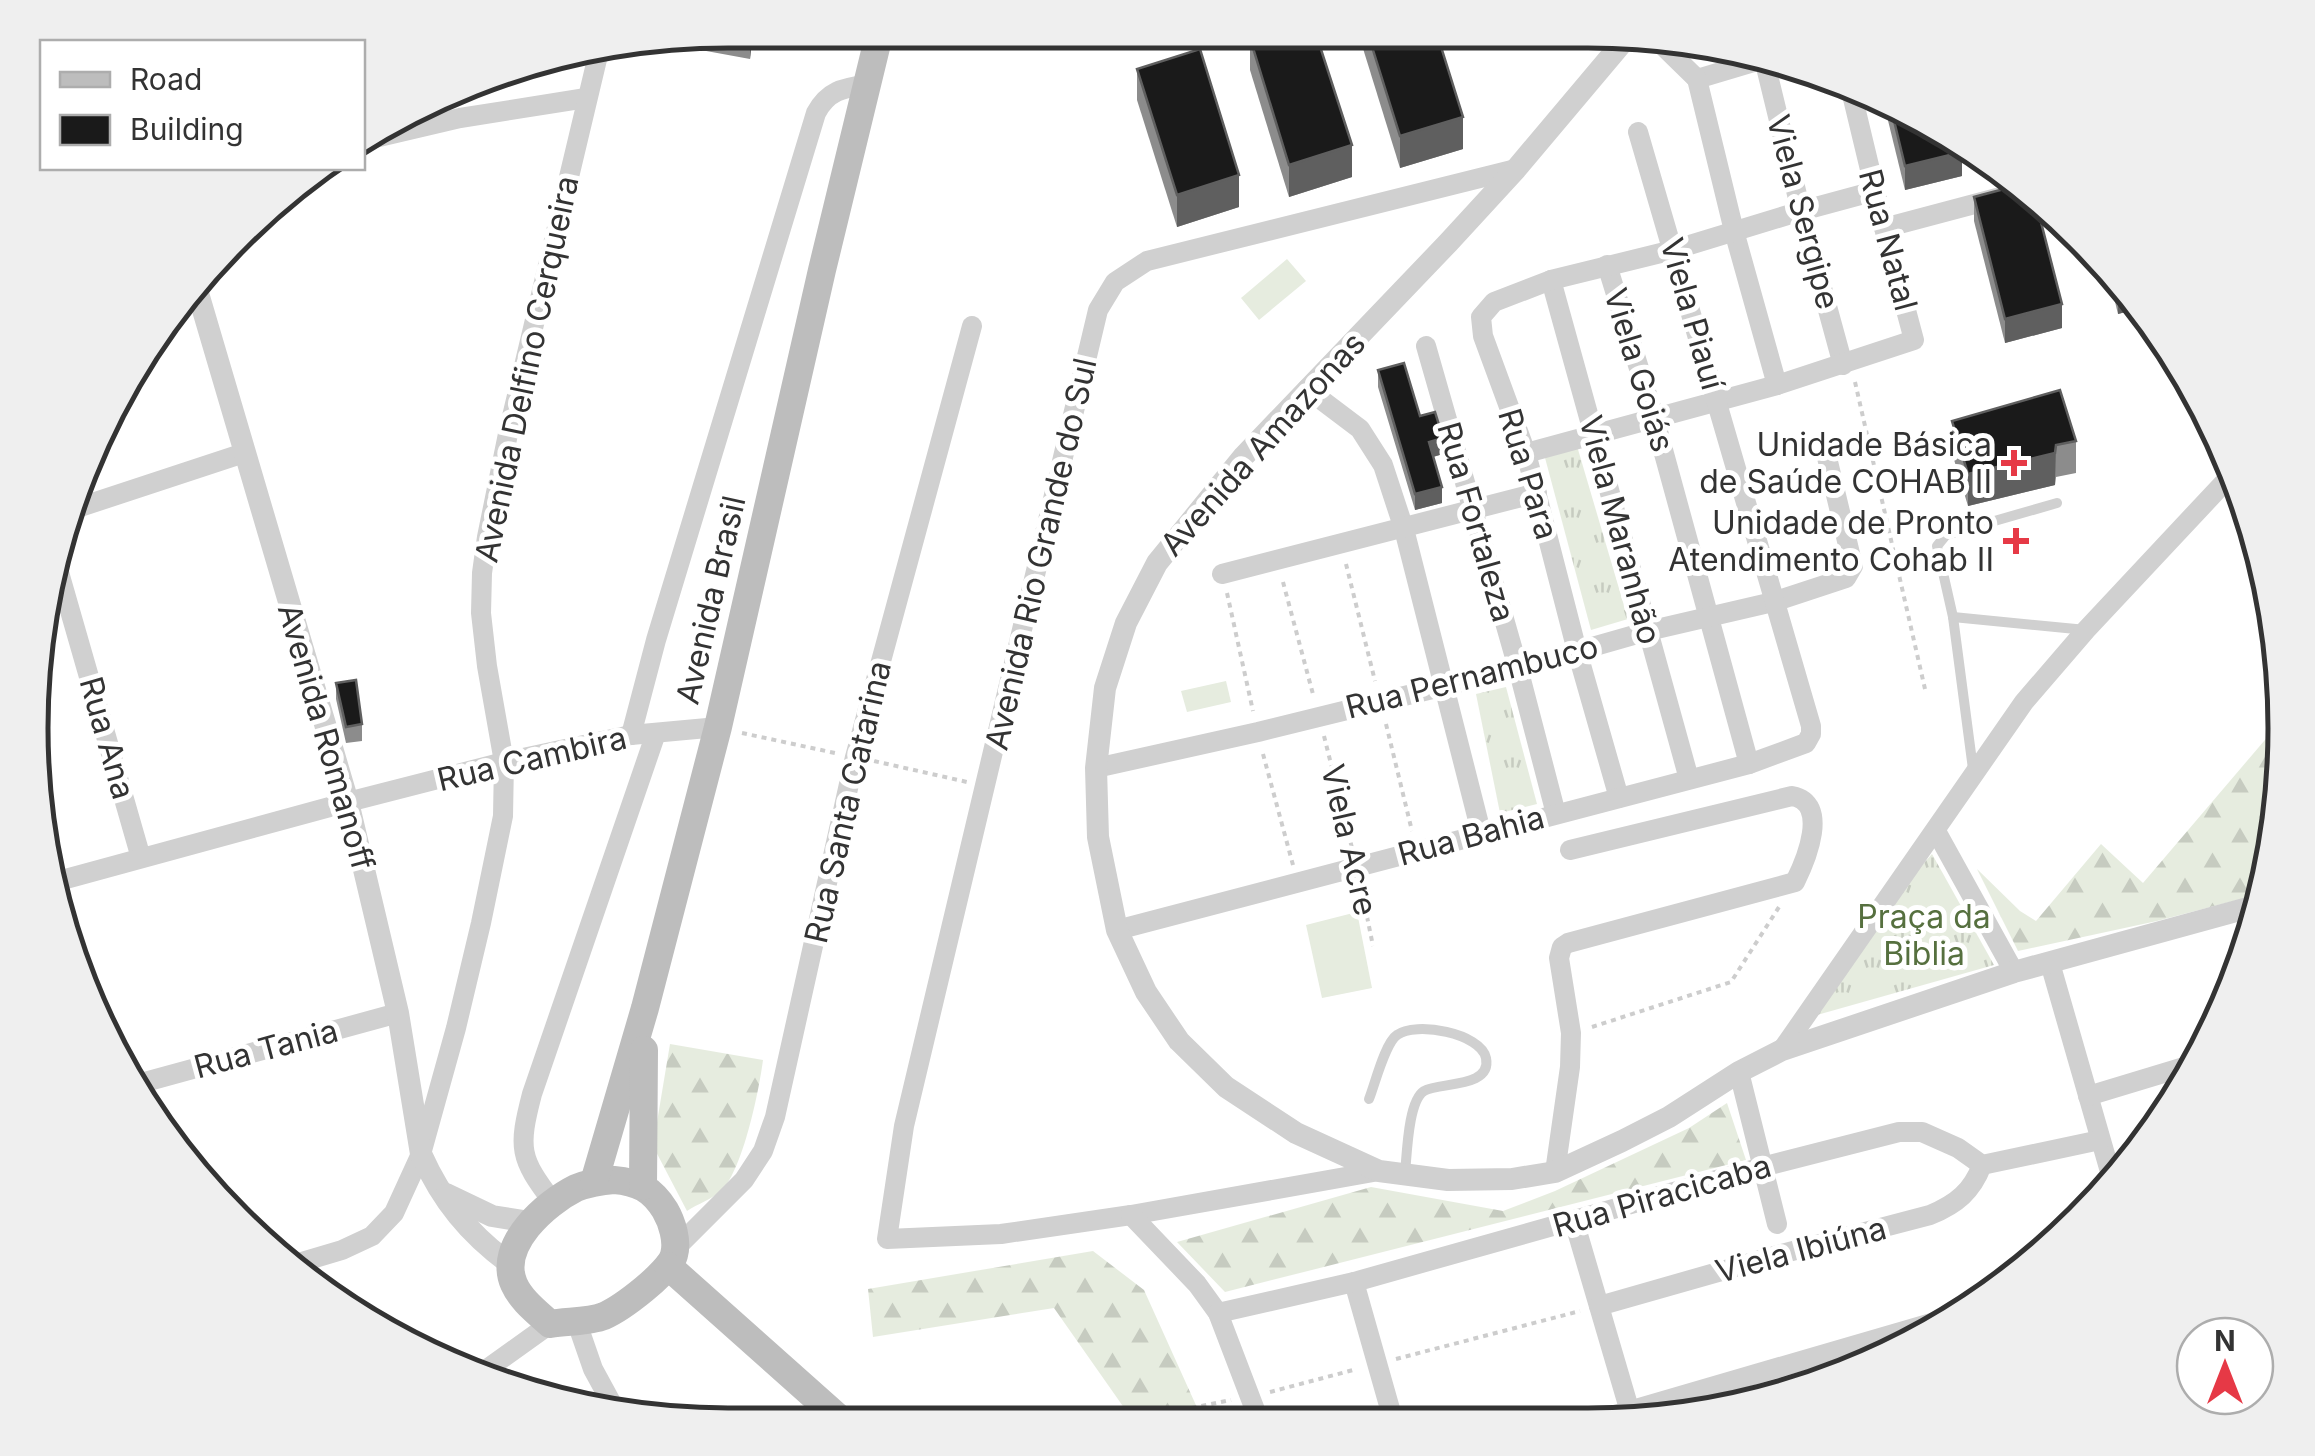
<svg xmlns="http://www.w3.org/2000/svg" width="2315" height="1456" font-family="Inter,sans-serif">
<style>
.grass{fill:url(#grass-tufts)}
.forest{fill:url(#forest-firs)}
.pitch{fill:#e6ecdf}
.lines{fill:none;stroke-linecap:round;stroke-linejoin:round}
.path{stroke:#cdcdcd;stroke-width:4;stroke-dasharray:5 5;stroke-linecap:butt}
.service{stroke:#d0d0d0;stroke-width:10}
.minor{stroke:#d0d0d0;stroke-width:20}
.tertiary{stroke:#d0d0d0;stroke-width:22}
.secondary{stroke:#bdbdbd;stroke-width:28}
.wall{fill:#8c8c8c}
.shaded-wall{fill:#5f5f5f}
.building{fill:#1a1a1a;stroke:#5f5f5f;stroke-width:2.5}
.poi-dot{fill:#e63946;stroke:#fff;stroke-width:4}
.labels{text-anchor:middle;stroke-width:10;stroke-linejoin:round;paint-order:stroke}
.street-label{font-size:32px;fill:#333;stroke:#fff}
.poi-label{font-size:32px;fill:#333;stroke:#fff;text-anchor:end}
.park-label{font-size:32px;fill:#56703f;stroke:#fff}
.rim{fill:none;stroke:#333;stroke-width:5}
</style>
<defs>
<pattern id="grass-tufts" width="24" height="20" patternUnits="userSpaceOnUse" patternTransform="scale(2.5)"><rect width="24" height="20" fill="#e6ecdf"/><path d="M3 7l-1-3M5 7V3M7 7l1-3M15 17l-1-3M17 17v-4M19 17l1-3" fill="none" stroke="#c6cbc0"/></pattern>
<pattern id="forest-firs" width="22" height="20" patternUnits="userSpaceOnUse" patternTransform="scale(2.5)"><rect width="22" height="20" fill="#e6ecdf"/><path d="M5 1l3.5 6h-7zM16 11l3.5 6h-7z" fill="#c6cbc0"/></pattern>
</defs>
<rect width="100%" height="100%" fill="#fff"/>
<g class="grass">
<path d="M1577 446 1628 619 1591 630 1544 454Z"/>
<path d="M1506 687 1537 804 1500 813 1476 694Z"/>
<path d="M1932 854 1994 965 1817 1015 1862 932Z"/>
</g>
<g class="forest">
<path d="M2270 734 2283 745V774L2264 893 2157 921 2018 951 1977 869 2020 911 2036 921 2101 844 2143 883Z"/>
<path d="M670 1044 763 1060C759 1091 743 1169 722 1190 713 1199 697 1204 687 1211L653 1146Z"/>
<path d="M1727 1103 1746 1160 1225 1292 1177 1242 1371 1187 1503 1211 1555 1191 1689 1128Z"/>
<path d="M1093 1251 1144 1290 1204 1423 1134 1422 1054 1308 873 1337 868 1289Z"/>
</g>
<g class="pitch">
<path d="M1287 259 1306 281 1259 320 1241 298Z"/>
<path d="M1226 681 1231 702 1187 712 1181 691Z"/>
<path d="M1357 912 1372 988 1322 998 1306 925Z"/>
</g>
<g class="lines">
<g class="path">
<path d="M1855 382 1925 689"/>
<path d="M1346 564 1375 681"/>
<path d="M1283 582 1314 698"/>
<path d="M1227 593 1253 711"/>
<path d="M1386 724 1412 831"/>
<path d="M742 733 835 753"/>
<path d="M1324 736 1352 848"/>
<path d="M1263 754 1293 865"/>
<path d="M874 761 967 782"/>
<path d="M1361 887 1373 946"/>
<path d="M1592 1027 1731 982 1779 907"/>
<path d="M1396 1359 1580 1311"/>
<path d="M1270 1392 1357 1369"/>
<path d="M1123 1422 1231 1400"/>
</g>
<g class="service">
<path d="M1953 617 2086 630"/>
<path d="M1973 769 1953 617 1937 546 1946 535 2057 503"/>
<path d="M1369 1099C1375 1084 1385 1043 1397 1035 1415 1021 1481 1033 1486 1058 1492 1088 1440 1082 1424 1091 1408 1101 1407 1155 1405 1173"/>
</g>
<g class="minor">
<path d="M1653 36 1697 79 1764 59 1801 211 1843 365"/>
<path d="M1697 79 1734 231 1777 385"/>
<path d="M362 141 460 118 586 98"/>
<path d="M1884 228 1997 198"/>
<path d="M1607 265 1654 417 1749 764"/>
<path d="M1551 280 1689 779"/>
<path d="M1426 346 1518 668 1556 814"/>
<path d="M1307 389 1360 429 1383 465 1404 529 1481 832"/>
<path d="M1526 453 1777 385 1914 340 1884 228 1849 82"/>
<path d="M65 512 244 453"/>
<path d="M56 562 141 858"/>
<path d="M1222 574 1537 493"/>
<path d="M631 735 656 640 816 113C828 90 844 88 868 84"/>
<path d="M1096 768 1258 732 1518 668 1648 631 1773 602 1846 578 1853 566 1824 445"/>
<path d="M1619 798 1577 651 1526 453 1483 336 1481 317 1494 302 1551 280 1673 250 1801 211 1875 191"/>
<path d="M1936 831 2014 972"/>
<path d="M51 883 348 802 504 762 631 735 718 727"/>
<path d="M1117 930 1749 764 1806 743 1811 734V726L1638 132"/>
<path d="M2050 963 2113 1182"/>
<path d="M1782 1050 2024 702 2086 630 2234 472"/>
<path d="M1739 1072 1777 1224"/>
<path d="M134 1085 398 1013"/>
<path d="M2088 1096 2197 1063"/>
<path d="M1379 1171 1131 1215 1001 1234 887 1239 904 1126 1098 310 1115 282 1147 261 1516 169"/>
<path d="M1555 1172 1570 1067 1571 1033 1559 958 1562 947 1568 943 1795 882C1806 860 1830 803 1792 796L1570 850"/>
<path d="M553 1202C519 1158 518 1148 532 1094L656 733"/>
<path d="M1131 1215 1197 1284 1218 1313 1260 1423"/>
<path d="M1574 1221 1633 1422"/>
<path d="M675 1249 744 1180 763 1151 775 1117 855 757 972 326"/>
<path d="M288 1266 342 1250 372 1236 394 1213 421 1154 456 1028 481 923 503 816 504 762 487 666 481 613 482 573 487 537 509 429 599 51"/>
<path d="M1354 1282 1394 1423"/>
<path d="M1599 1306 1785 1253 1930 1215C1957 1204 1972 1191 1982 1165"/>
<path d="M1218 1313 1354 1282 1762 1167 1899 1132H1922L1958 1148 1982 1165 2100 1140"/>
<path d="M576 1320 593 1369 618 1415"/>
<path d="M476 1377 550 1324"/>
<path d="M1584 1424 1962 1314"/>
</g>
<g class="tertiary">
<path d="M1628 36 1516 169 1448 243 1244 456 1157 563 1126 623 1105 688 1096 768 1098 837 1117 930 1146 992 1179 1041 1226 1087 1296 1133 1379 1171 1448 1180 1512 1179 1555 1172 1622 1141 1669 1117 1739 1072 1782 1050 2014 972 2262 904"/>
<path d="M195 283 348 802 398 1013 421 1154C442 1201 469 1234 510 1264"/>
<path d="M446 1194 492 1216 530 1222"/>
</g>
<g class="secondary">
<path d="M614 1180C638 1182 652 1189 665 1210 672 1222 678 1241 674 1255 669 1273 622 1308 604 1316 589 1322 567 1321 550 1324 537 1312 521 1300 514 1284 497 1245 546 1203 576 1188 589 1183 600 1181 614 1180Z"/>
<path d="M594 1182 645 1008 718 727 822 270 880 31"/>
<path d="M643 1186 644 1050"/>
<path d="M668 1266 842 1421"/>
</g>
</g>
<g class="wall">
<path d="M728 30H753L750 59 657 42Z"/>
<path d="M1361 34H1437L1463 149 1400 168 1361 42Z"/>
<path d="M1250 38 1352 177 1289 197 1250 70Z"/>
<path d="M1137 69 1239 207 1177 227 1137 100Z"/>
<path d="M1883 100 1961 145 1962 176 1905 190Z"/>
<path d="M1974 197 2062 328 2005 343 1974 221Z"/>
<path d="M2105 261 2112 268 2141 308 2118 314Z"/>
<path d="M1378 370 1420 416 1443 454 1433 457 1442 503 1415 510 1378 387Z"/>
<path d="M1952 421 2076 441V473L2056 477 2055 485 1968 506 1952 453Z"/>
<path d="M336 683 362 724V741L346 743 336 699Z"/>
</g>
<g class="shaded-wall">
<path d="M750 30H753L750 59Z"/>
<path d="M1463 117V149L1400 168V136Z"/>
<path d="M1352 145V177L1289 197V165Z"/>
<path d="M1962 152V176L1905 190V166Z"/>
<path d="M1239 175V207L1177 227V195Z"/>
<path d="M2126 288 2141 308 2118 314V290Z"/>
<path d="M2062 304V328L2005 343V319Z"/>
<path d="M1443 438V454L1429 458V442Z"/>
<path d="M2056 445 2055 485 1968 506V474Z"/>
<path d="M1442 487V503L1415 510V494Z"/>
</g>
<g class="building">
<path d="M726 30H750V35Z"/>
<path d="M1265 33 1316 34 1352 145 1289 165 1250 38Z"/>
<path d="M1368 34H1437L1463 117 1400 136Z"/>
<path d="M1200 49 1239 175 1177 195 1137 69Z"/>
<path d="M1890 104 1961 145 1962 152 1905 166Z"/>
<path d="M2023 184 2034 195 2062 304 2005 319 1974 197Z"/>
<path d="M2113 269 2126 288 2118 290Z"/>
<path d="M1404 363 1420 416 1435 412 1443 438 1429 442 1442 487 1415 494 1378 370Z"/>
<path d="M2060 390 2076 441 2056 445 2055 453 1968 474 1952 421Z"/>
<path d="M356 680 362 724 346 727 336 683Z"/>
</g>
<g class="poi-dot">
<path d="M2009 448h10v10h10v10h-10v10h-10v-10h-10v-10h10z"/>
<path d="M2011 526h10v10h10v10h-10v10h-10v-10h-10v-10h10z"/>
</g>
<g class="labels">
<g class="street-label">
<text transform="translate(1803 212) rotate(75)" y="11">Viela Sergipe</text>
<text transform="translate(1888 240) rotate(75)" y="11">Rua Natal</text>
<text transform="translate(1692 314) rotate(74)" y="11">Viela Piauí</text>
<text transform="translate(527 369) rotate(-78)" y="11">Avenida Delfino Cerqueira</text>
<text transform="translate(1639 370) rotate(73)" y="11">Viela Goiás</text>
<text transform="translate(1263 444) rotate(-48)" y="11">Avenida Amazonas</text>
<text transform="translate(1528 474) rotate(73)" y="11">Rua Para</text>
<text transform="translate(1476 522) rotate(74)" y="11">Rua Fortaleza</text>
<text transform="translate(1620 530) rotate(75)" y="11">Viela Maranhão</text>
<text transform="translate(1041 554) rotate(-77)" y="11">Avenida Rio Grande do Sul</text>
<text transform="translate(711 600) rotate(-77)" y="11">Avenida Brasil</text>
<text transform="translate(1472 677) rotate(-14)" y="11">Rua Pernambuco</text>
<text transform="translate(326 737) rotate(74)" y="11">Avenida Romanoff</text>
<text transform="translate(107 738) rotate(74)" y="11">Rua Ana</text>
<text transform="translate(532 759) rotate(-13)" y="11">Rua Cambira</text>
<text transform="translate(848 802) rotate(-77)" y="11">Rua Santa Catarina</text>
<text transform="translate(1471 836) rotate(-15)" y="11">Rua Bahia</text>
<text transform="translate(1349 840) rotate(77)" y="11">Viela Acre</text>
<text transform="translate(266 1049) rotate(-15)" y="11">Rua Tania</text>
<text transform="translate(1662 1196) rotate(-16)" y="11">Rua Piracicaba</text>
<text transform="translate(1801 1250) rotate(-15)" y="11">Viela Ibiúna</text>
</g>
<g class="poi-label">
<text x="1992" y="456">Unidade Básica<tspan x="1992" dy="37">de Saúde COHAB II</tspan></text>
<text x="1994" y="534">Unidade de Pronto<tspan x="1994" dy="37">Atendimento Cohab II</tspan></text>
</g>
<g class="park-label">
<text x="1924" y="928">Praça da<tspan x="1924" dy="37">Biblia</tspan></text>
</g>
</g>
<path d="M0 0H2315V1456H0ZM728 48H1588A680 680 0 0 1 2268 728V728A680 680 0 0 1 1588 1408H728A680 680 0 0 1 48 728V728A680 680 0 0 1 728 48Z" fill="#efefef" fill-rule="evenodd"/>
<path class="rim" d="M728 48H1588A680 680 0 0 1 2268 728V728A680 680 0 0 1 1588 1408H728A680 680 0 0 1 48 728V728A680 680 0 0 1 728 48Z"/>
<rect x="40" y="40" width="325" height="130" fill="#ffffff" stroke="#adadad" stroke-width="2.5"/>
<rect x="60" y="72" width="50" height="15" fill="#bdbdbd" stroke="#adadad" stroke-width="2.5"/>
<text x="130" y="90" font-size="30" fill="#333333">Road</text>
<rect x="60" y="115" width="50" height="30" fill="#1a1a1a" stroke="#adadad" stroke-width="2.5"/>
<text x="130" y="140" font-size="30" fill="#333333">Building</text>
<g transform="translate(2225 1366)"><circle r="48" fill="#ffffff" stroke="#adadad" stroke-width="2.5"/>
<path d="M0-8L18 38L0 25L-18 38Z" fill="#e63946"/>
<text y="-15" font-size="28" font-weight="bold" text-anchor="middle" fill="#333333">N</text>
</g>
</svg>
